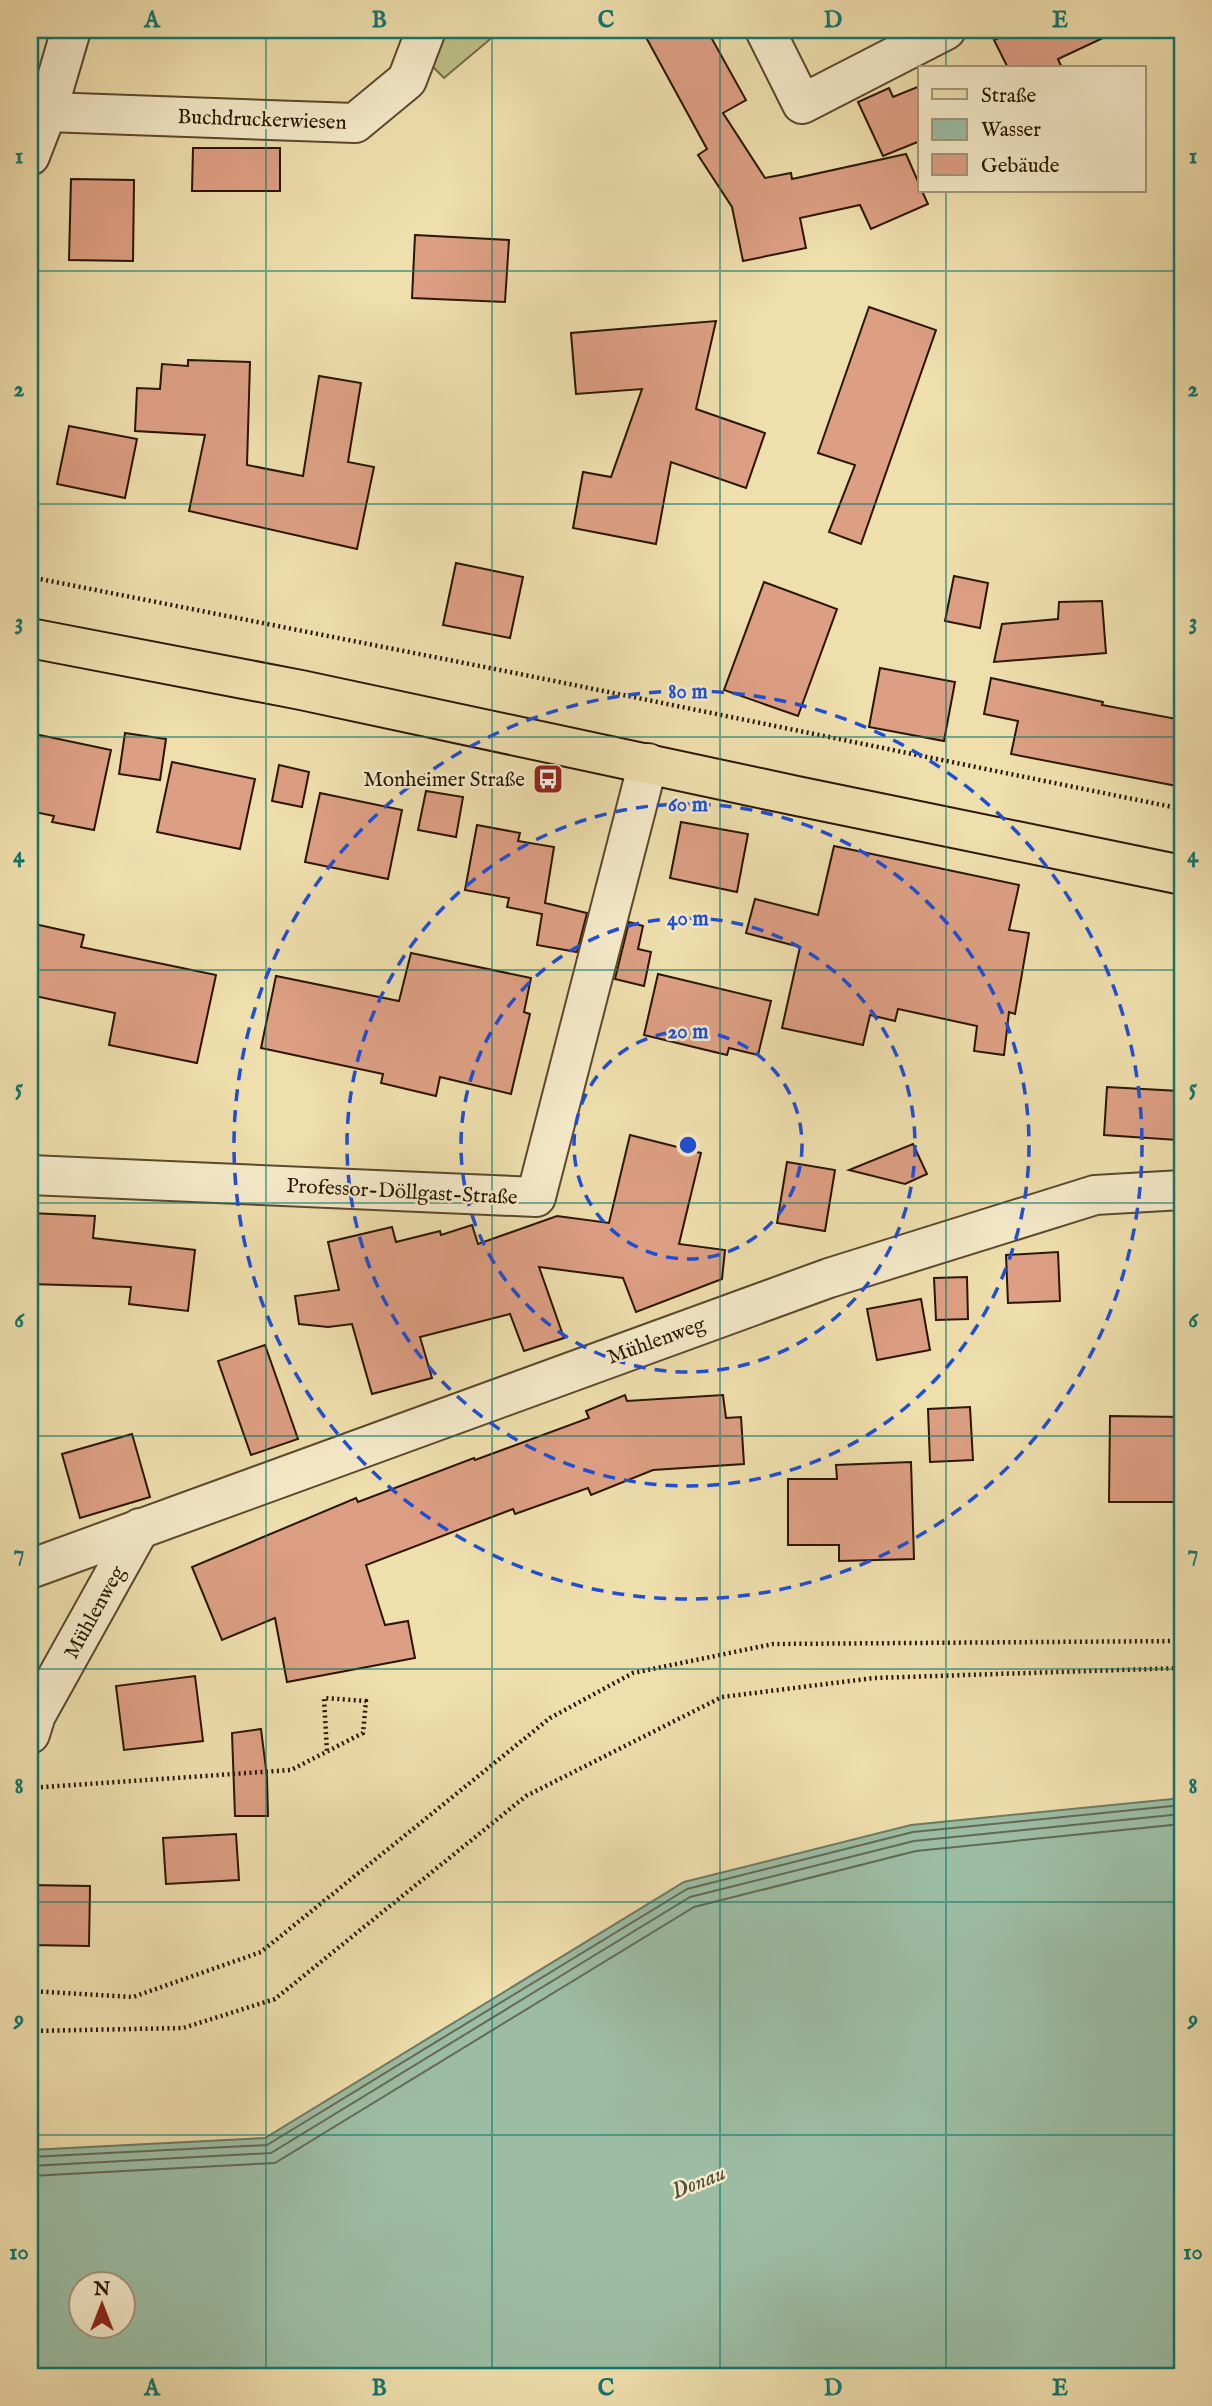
<svg xmlns="http://www.w3.org/2000/svg" width="1212" height="2406" font-family="'IM FELL English',serif">
<style>
.green{fill:#bec187;stroke:#746b44;stroke-width:2}
.water{fill:#9cbda4;stroke:#6e7a63;stroke-width:2;fill-rule:evenodd}
.lines{fill:none;stroke-linecap:round;stroke-linejoin:round}
.shore{stroke:#636953;stroke-width:2}
.building{fill:#dd9f83;stroke:#2a1502;stroke-width:2}
.minor-casing{stroke:#5b482d;stroke-width:42}
.major-casing{stroke:#2a1502;stroke-width:42}
.path{stroke:#2a1502;stroke-width:4.5;stroke-dasharray:2 3.5;stroke-linecap:butt}
.minor{stroke:#f5eaca;stroke-width:38}
.major{stroke:#efdfad;stroke-width:38}
.grid{fill:none;stroke:#0f766e;stroke-width:2;stroke-opacity:0.55}
.ring{fill:none;stroke:#1d4ed8;stroke-width:3.5;stroke-dasharray:12 9}
.labels{text-anchor:middle;stroke-width:5;stroke-linejoin:round;paint-order:stroke}
.street-label{font-size:21px;fill:#2a1502;stroke:#f5eaca}
.poi-label{font-size:21px;fill:#2a1502;stroke:#f5eaca;text-anchor:end}
.water-label{font-size:23px;font-style:italic;fill:#52503b;stroke:#f5eaca}
.centre{fill:#1d4ed8;stroke:#f5eaca;stroke-width:3.5}
.ring-label{font-size:21px;text-anchor:middle;font-weight:bold;fill:#1d4ed8;stroke:#f5eaca;stroke-width:5;stroke-linejoin:round;paint-order:stroke}
.neatline{fill:none;stroke:#0f766e;stroke-width:2.5}
.grid-label{font-size:23px;text-anchor:middle;font-weight:bold;fill:#0f766e}
</style>
<rect width="100%" height="100%" fill="#efdfad"/>
<filter id="stains"><feTurbulence type="fractalNoise" baseFrequency=".00286" numOctaves="4"/><feColorMatrix values="0 0 0 0 .2 0 0 0 0 .09 0 0 0 0 .02 0 0 0 .5 -.17"/></filter>
<radialGradient id="worn" r=".72"><stop offset=".6" stop-color="#630" stop-opacity="0"/><stop offset="1" stop-color="#630" stop-opacity=".3"/></radialGradient>
<path class="green" d="M446 30H501L444 78 433 67Z"/>
<path class="water" d="M1182 1798V2376H30V2150L265 2138 684 1882 911 1825ZM80 2284H122V2326H80Z"/>
<g class="lines">
<g class="shore">
<path d="M30 2157 267 2145 687 1889 913 1832 1182 1805"/>
<path d="M30 2166 271 2153 690 1897 914 1841 1182 1814"/>
<path d="M30 2176 275 2163 694 1907 916 1851 1182 1824"/>
</g>
</g>
<g class="building">
<path d="M642 30H707L746 100 723 113 765 178 791 173 792 179 906 154 920 186V191H922L928 204 871 229 860 205 800 218 806 248 743 261 732 207 698 155 707 149Z"/>
<path d="M1017 30H1120L1058 59 1062 68H1008L994 40Z"/>
<path d="M920 86V141L883 156 858 102 889 88 893 97Z"/>
<path d="M193 148H280V191H192Z"/>
<path d="M71 179 134 180 133 261 69 260Z"/>
<path d="M415 235 509 240 505 302 412 298Z"/>
<path d="M869 307 936 330 861 544 829 532 855 465 818 453Z"/>
<path d="M716 321 696 409 765 433 746 488 671 462 656 544 573 528 583 472 611 477 642 389 576 394 571 333Z"/>
<path d="M188 360 250 362 247 465 303 476 319 376 361 383 348 462 374 467 357 549 189 511 205 435 135 431 137 388 160 389 162 364 188 366Z"/>
<path d="M69 426 137 439 125 498 57 484Z"/>
<path d="M456 563 523 577 510 638 443 625Z"/>
<path d="M954 576 988 583 980 628 945 621Z"/>
<path d="M764 582 837 609 798 716 724 690Z"/>
<path d="M1102 601 1106 653 994 662 1002 624 1058 619 1059 602Z"/>
<path d="M880 668 955 682 944 741 869 727Z"/>
<path d="M991 678 1103 702 1102 705 1182 720V787L1011 754 1018 721 984 714Z"/>
<path d="M30 733 111 750 94 830 52 822 54 816 30 811Z"/>
<path d="M125 733 166 739 160 780 119 774Z"/>
<path d="M172 762 255 779 240 849 157 832Z"/>
<path d="M279 765 309 772 302 807 272 801Z"/>
<path d="M426 791 463 797 456 837 418 830Z"/>
<path d="M320 793 402 810 388 879 305 862Z"/>
<path d="M681 822 748 834 737 892 670 878Z"/>
<path d="M477 825 520 833 518 841 554 847 545 903 587 913 577 952 537 945 542 914 507 907 509 898 465 890Z"/>
<path d="M834 846 1019 885 1009 930 1029 933 1015 1014 1009 1012 1004 1055 974 1051 977 1026 898 1009 895 1021 870 1015 863 1045 782 1028 800 947 746 933 755 899 818 915Z"/>
<path d="M629 922 643 926 638 949 651 952 644 986 615 979Z"/>
<path d="M30 923 84 935 81 947 216 975 197 1063 109 1045 115 1013 30 995Z"/>
<path d="M411 953 531 978 524 1012 530 1014 511 1094 440 1077 436 1096 381 1083 383 1074 261 1048 276 976 399 1001Z"/>
<path d="M658 974 771 1001 758 1055 729 1048 727 1055 644 1035Z"/>
<path d="M1107 1087 1179 1091 1177 1140 1104 1135Z"/>
<path d="M630 1135 701 1153 679 1244 725 1250 722 1279 636 1312 623 1278 539 1267 564 1338 524 1351 510 1314 420 1337 432 1378 372 1394 352 1324 328 1327 299 1324 295 1296 339 1290 328 1242 392 1227 396 1242 440 1231 441 1235 472 1225 478 1244 557 1216 609 1223Z"/>
<path d="M913 1144 927 1174 905 1184 849 1170Z"/>
<path d="M787 1162 835 1170 825 1231 777 1223Z"/>
<path d="M30 1213 95 1216 93 1238 195 1250 188 1311 129 1304 131 1287 30 1284Z"/>
<path d="M1058 1252 1060 1301 1008 1303 1006 1255Z"/>
<path d="M967 1277 968 1319 936 1320 934 1278Z"/>
<path d="M921 1299 930 1350 877 1360 867 1309Z"/>
<path d="M265 1345 298 1439 251 1455 218 1361Z"/>
<path d="M625 1395 627 1401 723 1395 726 1418 741 1417 744 1464 653 1470 591 1495 588 1488 515 1514 513 1509 366 1565 385 1625 408 1621 415 1658 287 1682 275 1618 222 1640 192 1567 356 1498 358 1502 474 1458 475 1460 589 1418 586 1411Z"/>
<path d="M970 1407 973 1460 930 1462 928 1409Z"/>
<path d="M1110 1416 1182 1417V1502H1109Z"/>
<path d="M132 1434 150 1497 80 1518 62 1454Z"/>
<path d="M911 1462 914 1559 839 1561V1545H788V1479H837L836 1465Z"/>
<path d="M195 1676 203 1741 124 1750 116 1686Z"/>
<path d="M261 1729 267 1777 268 1816H235L232 1733Z"/>
<path d="M236 1834 239 1880 166 1884 163 1838Z"/>
<path d="M30 1885 90 1886 89 1946 30 1945Z"/>
</g>
<g class="lines">
<g class="minor-casing">
<g id="minor">
<path d="M765 30 802 104 946 30"/>
<path d="M47 112 355 123 407 80 426 30"/>
<path d="M30 156 47 112 71 30"/>
<path d="M30 1175 536 1197 648 763"/>
<path d="M30 1569 829 1278 1095 1195 1182 1190"/>
<path d="M30 1734 36 1715 140 1528"/>
</g>
</g>
<g class="major-casing">
<path id="major" d="M30 638 301 690 797 796 1182 875"/>
</g>
<g class="path">
<path d="M30 577 530 676 1182 809"/>
<path d="M30 1788 291 1770 363 1733 366 1701 324 1698 327 1752"/>
<path d="M30 1991 133 1997 261 1952 550 1718 633 1673 773 1644 1182 1641"/>
<path d="M30 2031 183 2028 275 1999 526 1796 722 1697 874 1678 1182 1668"/>
</g>
<use href="#minor" class="minor"/>
<use href="#major" class="major"/>
</g>
<path class="grid" d="M266 30V2376M492 30V2376M720 30V2376M946 30V68M946 191V2376M30 271H1182M30 504H1182M30 737H1182M30 970H1182M30 1203H1182M30 1436H1182M30 1669H1182M30 1902H1182M30 2135H1182"/>
<g class="ring">
<circle cx="688" cy="1145" r="114"/>
<circle cx="688" cy="1145" r="227"/>
<circle cx="688" cy="1145" r="341"/>
<circle cx="688" cy="1145" r="454"/>
</g>
<defs>
<g id="bus-square" transform="scale(1.575)"><rect x="-9" y="-9" width="18" height="18" rx="4" fill="#8f2418" stroke="#f5eaca"/><path d="M-5-6H5V4H4V6H2V4H-2V6H-4V4H-5ZM-3.5-4V0h7V-4ZM-3.5 1.2v1.5H-2V1.2ZM2 1.2v1.5H3.5V1.2Z" fill="#fff"/></g>
</defs>
<g fill-rule="evenodd">
<use href="#bus-square" x="548" y="779"/>
</g>
<g class="labels">
<g class="street-label">
<text transform="translate(262 119) rotate(2)" y="7">Buchdruckerwiesen</text>
<text transform="translate(402 1191) rotate(3)" y="7">Professor-Döllgast-Straße</text>
<text transform="translate(656 1340) rotate(-20)" y="7">Mühlenweg</text>
<text transform="translate(94 1612) rotate(-61)" y="7">Mühlenweg</text>
</g>
<g class="poi-label">
<text x="525" y="786">Monheimer Straße</text>
</g>
<g class="water-label">
<text transform="translate(698 2181) rotate(-22)" y="8">Donau</text>
</g>
</g>
<circle cx="688" cy="1145" r="10" class="centre"/>
<g class="ring-label">
<text x="688" y="698">80 m</text>
<text x="688" y="811">60 m</text>
<text x="688" y="925">40 m</text>
<text x="688" y="1038">20 m</text>
</g>
<rect width="1212" height="2406" fill="none" stroke="#efdfad" stroke-width="77"/>
<rect x="918" y="66" width="228" height="126" fill="#f5eaca" stroke="#a4957a" stroke-width="2"/>
<rect x="932" y="89" width="35" height="10" fill="#efdfad" stroke="#a4957a" stroke-width="2"/>
<text x="981" y="102" font-size="21" fill="#2a1502">Straße</text>
<rect x="932" y="119" width="35" height="21" fill="#9cbda4" stroke="#a4957a" stroke-width="2"/>
<text x="981" y="136" font-size="21" fill="#2a1502">Wasser</text>
<rect x="932" y="154" width="35" height="21" fill="#dd9f83" stroke="#a4957a" stroke-width="2"/>
<text x="981" y="172" font-size="21" fill="#2a1502">Gebäude</text>
<g transform="translate(102 2305)"><circle r="33" fill="#f5eaca" stroke="#a4957a" stroke-width="2"/>
<path d="M0-5L12 26L0 18L-12 26Z" fill="#8f2418"/>
<text y="-10" font-size="19" font-weight="bold" text-anchor="middle" fill="#2a1502">N</text>
</g>
<rect x="38" y="38" width="1136" height="2330" class="neatline"/>
<g class="grid-label">
<text x="152" y="27">A</text>
<text x="379" y="27">B</text>
<text x="606" y="27">C</text>
<text x="833" y="27">D</text>
<text x="1060" y="27">E</text>
<text x="19" y="163">1</text>
<text x="1193" y="163">1</text>
<text x="19" y="396">2</text>
<text x="1193" y="396">2</text>
<text x="19" y="629">3</text>
<text x="1193" y="629">3</text>
<text x="19" y="862">4</text>
<text x="1193" y="862">4</text>
<text x="19" y="1095">5</text>
<text x="1193" y="1095">5</text>
<text x="19" y="1327">6</text>
<text x="1193" y="1327">6</text>
<text x="19" y="1560">7</text>
<text x="1193" y="1560">7</text>
<text x="19" y="1793">8</text>
<text x="1193" y="1793">8</text>
<text x="19" y="2026">9</text>
<text x="1193" y="2026">9</text>
<text x="19" y="2259">10</text>
<text x="1193" y="2259">10</text>
<text x="152" y="2395">A</text>
<text x="379" y="2395">B</text>
<text x="606" y="2395">C</text>
<text x="833" y="2395">D</text>
<text x="1060" y="2395">E</text>
</g>
<rect width="100%" height="100%" filter="url(#stains)"/>
<rect width="100%" height="100%" fill="url(#worn)"/>
</svg>
